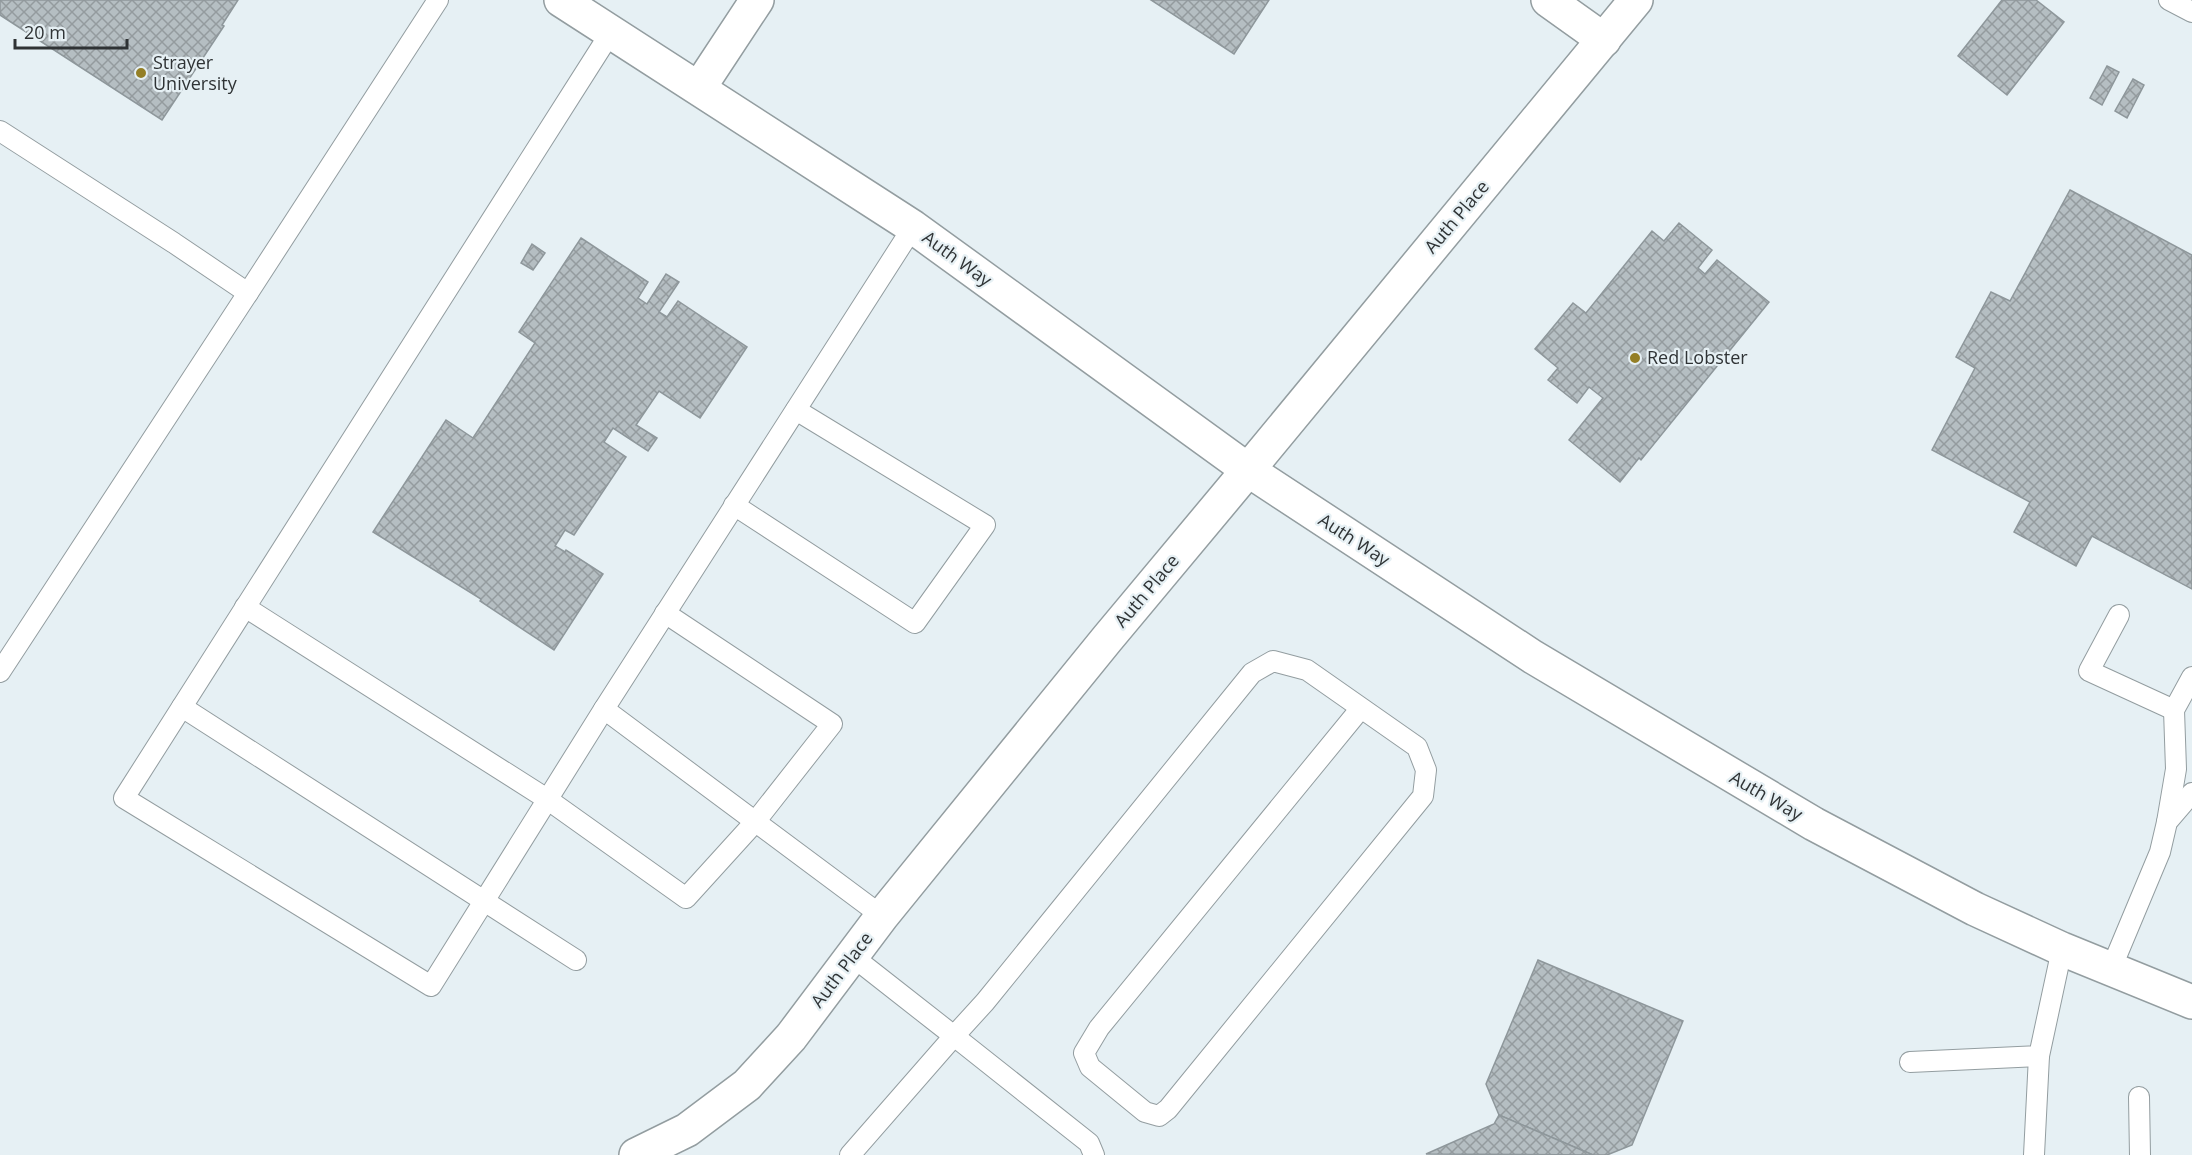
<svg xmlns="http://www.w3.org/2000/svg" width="2192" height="1155" font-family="'Open Sans',sans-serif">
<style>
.building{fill:url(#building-cross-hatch);stroke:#8e979b;stroke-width:1.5}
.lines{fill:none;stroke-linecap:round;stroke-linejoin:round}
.lane-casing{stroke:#939da0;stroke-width:22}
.street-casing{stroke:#939da0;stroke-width:36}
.secondary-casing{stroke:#939da0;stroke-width:36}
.lane{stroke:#fff;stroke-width:20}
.street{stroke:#fff;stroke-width:33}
.secondary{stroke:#fff;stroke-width:33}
.poi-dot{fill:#947f26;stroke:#e6f0f4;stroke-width:2}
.labels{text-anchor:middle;stroke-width:4.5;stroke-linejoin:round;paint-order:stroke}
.poi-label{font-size:18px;fill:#2f3335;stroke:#e6f0f4;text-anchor:start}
.street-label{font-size:18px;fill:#2f3335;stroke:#e6f0f4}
</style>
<defs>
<pattern id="building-cross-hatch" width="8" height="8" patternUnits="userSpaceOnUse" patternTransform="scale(1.5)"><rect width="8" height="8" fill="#b5bec2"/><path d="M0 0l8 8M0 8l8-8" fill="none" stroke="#949b9e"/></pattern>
</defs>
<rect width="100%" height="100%" fill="#e6f0f4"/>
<g class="building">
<path d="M0 0H238L222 25 224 26 162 120 0 15Z"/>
<path d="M1151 0H1269L1234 54Z"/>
<path d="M2002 0H2036L2064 22 2007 95 1958 56Z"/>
<path d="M2107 66 2119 72 2102 105 2090 98Z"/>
<path d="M2133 79 2144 85 2127 118 2115 111Z"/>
<path d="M2070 190 2192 255V589L2092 536 2076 566 2014 532 2030 502 1932 450 1975 368 1956 357 1991 292 2010 301Z"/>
<path d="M1679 223 1712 250 1698 268 1705 274 1717 260 1769 302 1641 460 1639 458 1620 482 1569 440 1603 398 1589 387 1577 403 1548 380 1558 368 1535 349 1573 303 1586 313 1652 231 1664 241Z"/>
<path d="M581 238 648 282 638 298 647 304 666 274 679 282 659 312 667 317 678 301 747 347 700 418 659 391 636 425 657 438 648 451 613 428 604 442 626 457 574 535 565 530 555 546 565 552 566 550 603 574 554 650 480 601 481 599 373 532 446 420 473 438 535 343 519 332Z"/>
<path d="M532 244 545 253 533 270 521 263Z"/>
<path d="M1538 960 1683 1021 1632 1145 1607 1155H1593L1499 1115 1486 1084Z"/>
<path d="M1499 1115 1593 1155 1426 1154 1494 1124Z"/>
</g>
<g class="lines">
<g class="lane-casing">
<g id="lane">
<path d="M2169 0 2192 12"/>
<path d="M611 32 124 798 431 986 604 709 913 227"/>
<path d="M0 131 174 243 248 293 438 0"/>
<path d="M734 505 915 623 985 525 796 410"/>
<path d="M245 607 547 799 686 898 755 822 832 724 665 613"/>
<path d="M2119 615 2089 671 2174 710"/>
<path d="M0 672 248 293"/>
<path d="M182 707 576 960"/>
<path d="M604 709 882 916"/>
<path d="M2167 822 2176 769 2174 710 2192 677"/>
<path d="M852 956 954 1036 985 1002 1252 673 1273 661 1307 670 1417 747 1426 770 1423 796 1168 1109 1159 1116 1145 1112 1090 1067 1084 1053 1099 1028 1361 708"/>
<path d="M2111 969 2160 852 2167 822 2192 793"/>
<path d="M1910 1062 2039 1056 2062 949"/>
<path d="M2139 1097 2140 1155"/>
<path d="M850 1155 954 1036 1089 1143 1094 1155"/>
<path d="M2034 1155 2039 1056"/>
</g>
</g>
<g class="street-casing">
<g id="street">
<path d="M1548 0 1604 40"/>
<path d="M699 88 757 0"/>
<path d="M636 1155 687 1130 747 1085 791 1037 882 916 1107 639 1248 470"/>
</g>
</g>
<g class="secondary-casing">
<g id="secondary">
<path d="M561 0 913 227 1248 470 1533 657 1814 824 1975 909 2062 949 2192 1002"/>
<path d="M1248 470 1636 0"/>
</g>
</g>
<use href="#lane" class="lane"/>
<use href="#street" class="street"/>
<use href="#secondary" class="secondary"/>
</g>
<g class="poi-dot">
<circle cx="141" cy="73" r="6"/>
<circle cx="1635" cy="358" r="6"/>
</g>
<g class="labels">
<g class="poi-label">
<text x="153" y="69">Strayer<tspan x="153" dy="21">University</tspan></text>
<text x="1647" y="364">Red Lobster</text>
</g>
<g class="street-label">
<text transform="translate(1457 217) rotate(-50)" y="6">Auth Place</text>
<text transform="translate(957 259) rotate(36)" y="6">Auth Way</text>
<text transform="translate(1354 540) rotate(33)" y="6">Auth Way</text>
<text transform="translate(1147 591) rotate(-50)" y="6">Auth Place</text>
<text transform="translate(1766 796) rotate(30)" y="6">Auth Way</text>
<text transform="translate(842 970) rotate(-53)" y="6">Auth Place</text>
</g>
</g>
<path d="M15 39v9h112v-9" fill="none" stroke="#2f3335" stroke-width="3"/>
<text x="24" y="39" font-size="18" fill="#2f3335" stroke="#e6f0f4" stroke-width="4.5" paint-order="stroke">20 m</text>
</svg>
